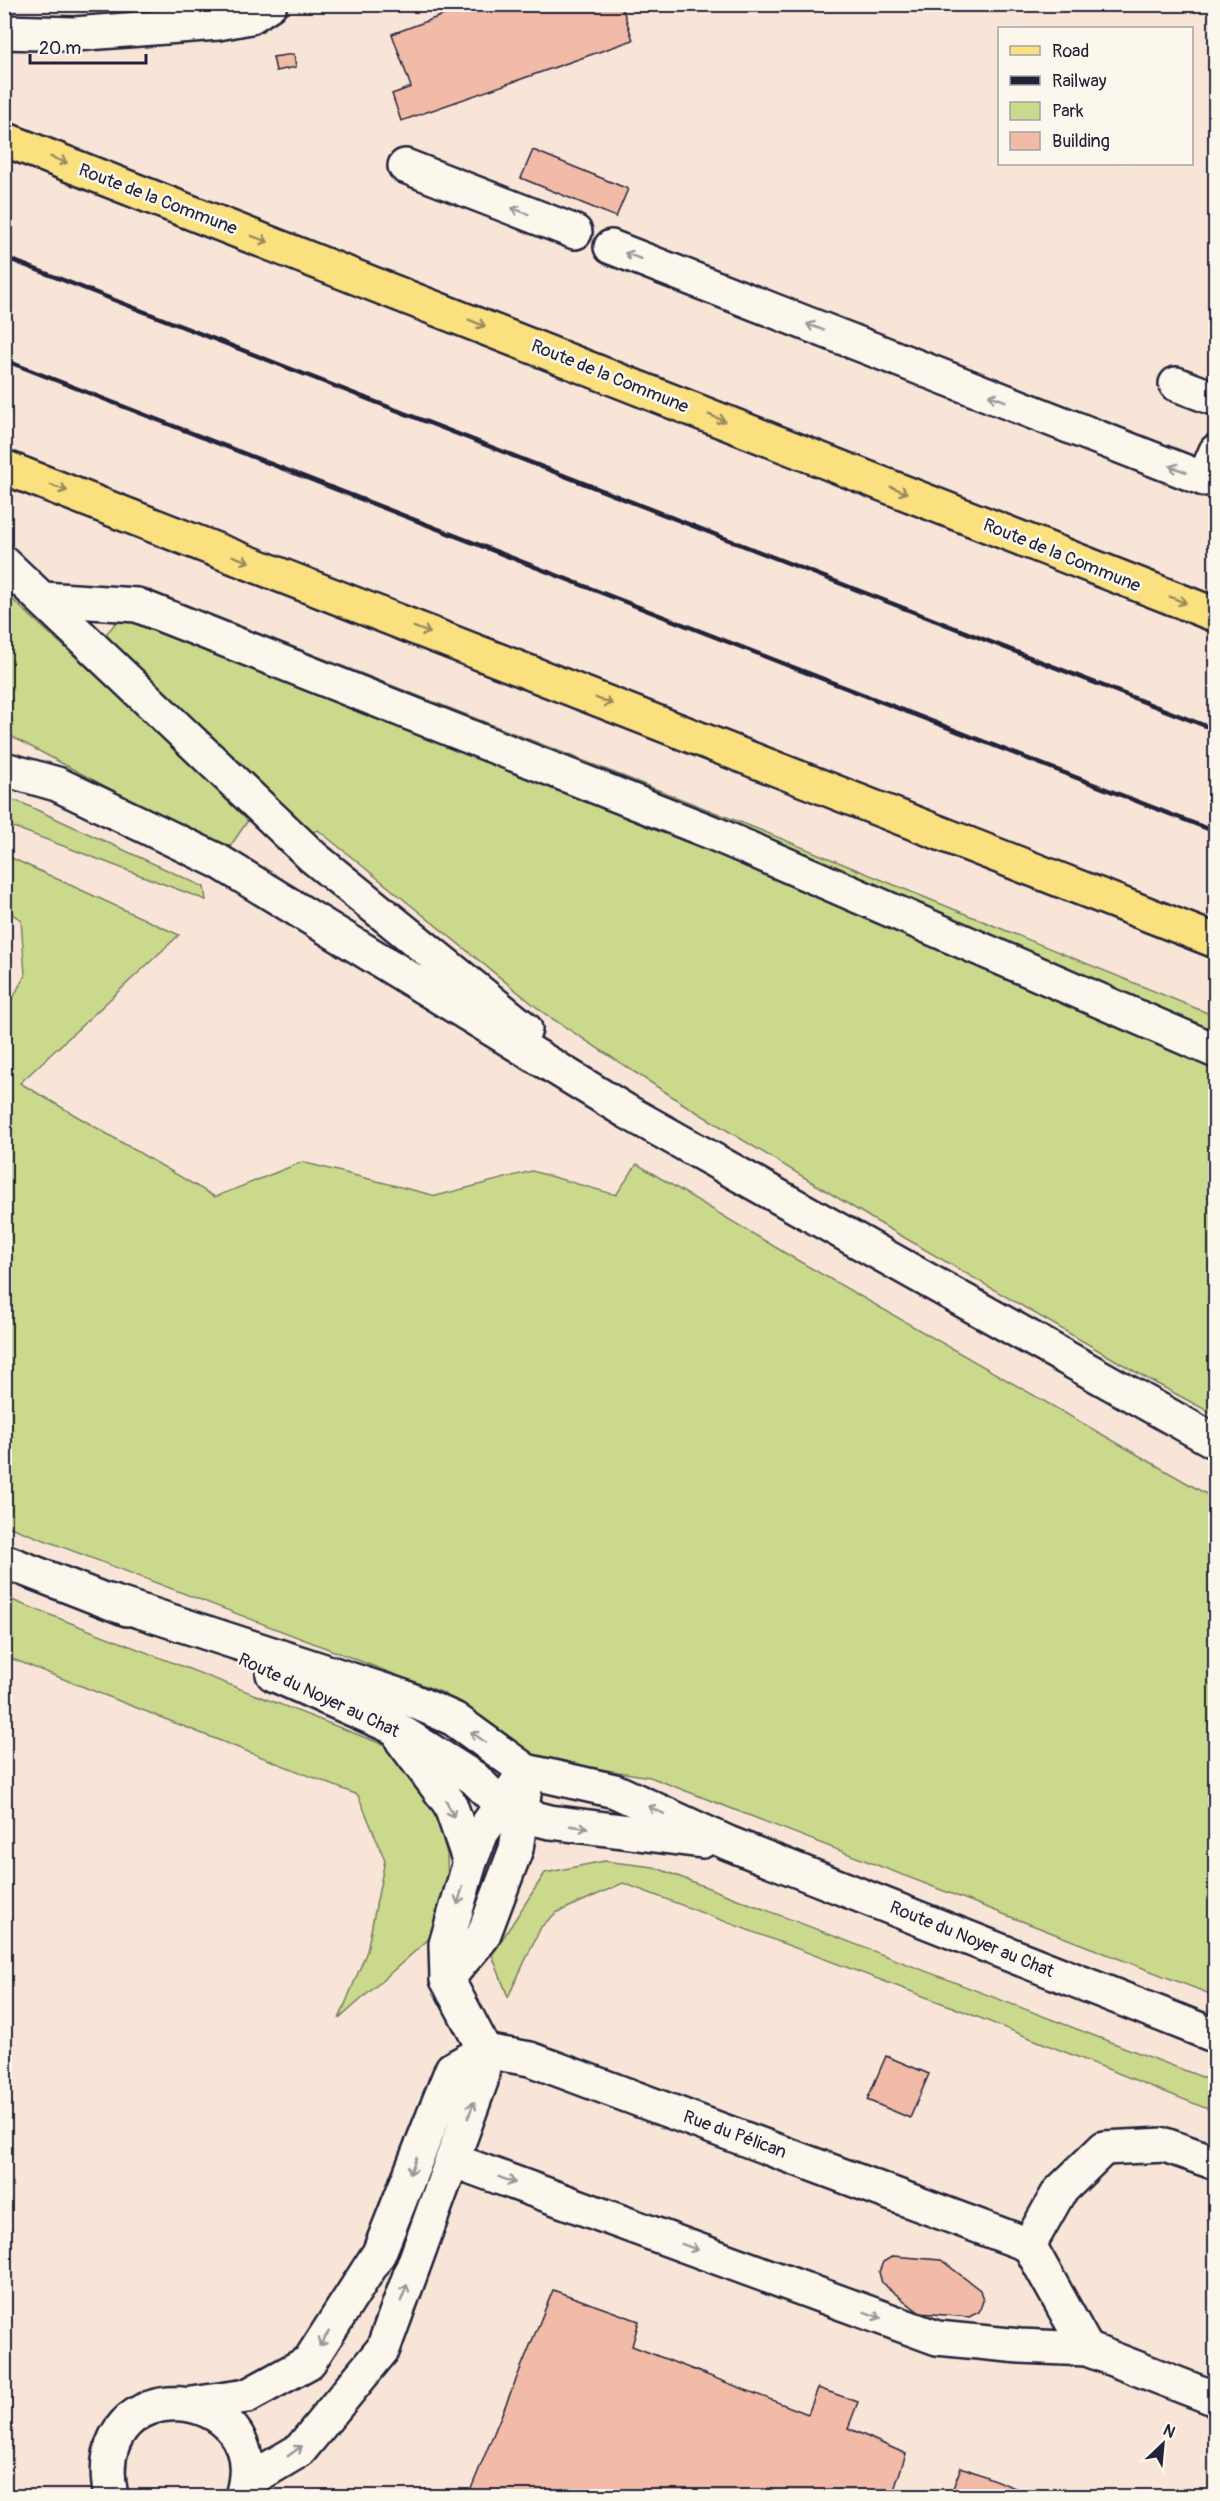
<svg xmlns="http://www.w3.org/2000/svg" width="1220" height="2501" font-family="Pangolin,sans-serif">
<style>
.built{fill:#f8e5d7;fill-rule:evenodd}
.green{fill:#cbd98c;stroke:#767e64;stroke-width:1.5}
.building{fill:#f2bba7;stroke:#22223b;stroke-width:1.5}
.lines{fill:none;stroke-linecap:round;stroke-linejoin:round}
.minor-casing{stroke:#22223b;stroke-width:38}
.major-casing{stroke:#22223b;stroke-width:38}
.minor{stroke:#fbf7ec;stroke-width:33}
.major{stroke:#fbe080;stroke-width:33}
.rail{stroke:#22223b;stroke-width:4.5}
.oneway{stroke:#998a61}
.oneway2{stroke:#99979c}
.labels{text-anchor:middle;stroke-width:5;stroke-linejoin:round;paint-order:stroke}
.street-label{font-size:18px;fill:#22223b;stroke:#fbf7ec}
</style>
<rect width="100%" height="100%" fill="#fbf7ec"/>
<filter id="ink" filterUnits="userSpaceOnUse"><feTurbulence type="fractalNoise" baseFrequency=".0167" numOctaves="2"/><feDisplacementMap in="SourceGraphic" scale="12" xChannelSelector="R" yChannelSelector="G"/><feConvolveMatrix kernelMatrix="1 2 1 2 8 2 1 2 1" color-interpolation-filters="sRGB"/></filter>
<g filter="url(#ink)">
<path class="built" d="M5 5H1215V2496H5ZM1000 28H1192V164H1000Z"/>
<g class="green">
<path d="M146 589 755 828 1215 1016V1415L1148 1379 874 1220 682 1103 545 1014 318 830 306 834 115 652 105 635Z"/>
<path d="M4 592 251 816 227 851 5 733Z"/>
<path d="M4 797 22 803 204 887 206 900 5 824Z"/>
<path d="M5 855 179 935 20 1083 215 1197 302 1162 436 1196 532 1171 616 1195 637 1164 790 1256 1215 1499V1996L650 1777 532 1758 441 1692 5 1525 4 1015 25 975 21 920 5 909Z"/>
<path d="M4 1597 387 1746 433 1801 447 1854 448 1895 432 1936 339 2019 367 1951 385 1860 358 1795 5 1656Z"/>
<path d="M604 1861 654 1867 1215 2082V2112L955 2008 623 1883 556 1913 541 1927 508 1997 492 1955 545 1873Z"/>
</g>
<g class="building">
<path d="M473 4H621L633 40 401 121 392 94 411 87 392 34Z"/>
<path d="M294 54 296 67 276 71 273 57Z"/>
<path d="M533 150 628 189 616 217 521 178Z"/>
<path d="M886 2056 929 2074 910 2118 867 2100Z"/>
<path d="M893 2256 941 2260 980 2290 983 2301 979 2312 969 2317 920 2313 882 2283 879 2272 883 2262Z"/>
<path d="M553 2290 639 2321 632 2346 808 2414 818 2388 858 2402 848 2428 906 2454 892 2496H468Z"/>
<path d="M961 2467 1036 2496H950Z"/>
</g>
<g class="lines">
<g class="minor-casing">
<g id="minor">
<path d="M4 32 74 34 218 23 250 17 270 4"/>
<path d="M405 166 575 232"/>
<path d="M611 247 1204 479 1216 451"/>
<path d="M1176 384 1216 399"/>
<path d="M4 563 313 857 525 1029"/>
<path d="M43 599 137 605 713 833 1216 1051"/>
<path d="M4 769 57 784 218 861 626 1111 1216 1442"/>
<path d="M4 1561 127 1609"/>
<path d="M109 1601 404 1697 454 1719 526 1771 615 1791 728 1843 1216 2036"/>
<path d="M273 1674 393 1727 474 1778 501 1805 522 1815 550 1822 702 1841"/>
<path d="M402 1740 450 1804 470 1862"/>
<path d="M447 1979 483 1936 516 1849 524 1794"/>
<path d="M452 2160 937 2338 1020 2346 1087 2349 1216 2399"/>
<path d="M1029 2245 1059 2192 1104 2148 1165 2145 1216 2163"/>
<path d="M192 2404 247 2396 309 2362 379 2253 452 2069 485 2051 530 2059 1029 2245 1087 2349"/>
<path d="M246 2482 300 2450 383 2349 481 2081 485 2051 447 1979 446 1944 470 1862 482 1832 526 1771"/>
<path d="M111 2496C83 2365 277 2381 242 2496"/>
</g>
</g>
<g class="major-casing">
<g id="major">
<path d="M4 139 1216 615"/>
<path d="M4 467 1216 941"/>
</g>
</g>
<use href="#minor" class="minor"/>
<use href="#major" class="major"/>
<g class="rail">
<path d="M4 257 1216 730"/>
<path d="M4 360 1216 832"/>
</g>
</g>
<defs><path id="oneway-shaft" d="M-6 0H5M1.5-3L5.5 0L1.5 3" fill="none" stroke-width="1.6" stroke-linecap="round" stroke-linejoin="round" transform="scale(1.5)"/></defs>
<g class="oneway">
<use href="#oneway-shaft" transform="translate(59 160) rotate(21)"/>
<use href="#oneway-shaft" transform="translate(260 239) rotate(21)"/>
<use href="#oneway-shaft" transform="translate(477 323) rotate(22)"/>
<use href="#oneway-shaft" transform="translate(717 418) rotate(22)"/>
<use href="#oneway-shaft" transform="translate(59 488) rotate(21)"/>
<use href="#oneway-shaft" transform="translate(899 490) rotate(22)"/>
<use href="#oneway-shaft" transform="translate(241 559) rotate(21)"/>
<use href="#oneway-shaft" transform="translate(1178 600) rotate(22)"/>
<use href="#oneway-shaft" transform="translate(422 630) rotate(21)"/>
<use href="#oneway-shaft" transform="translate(604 701) rotate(21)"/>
</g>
<g class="oneway2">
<use href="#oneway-shaft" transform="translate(520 211) rotate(-159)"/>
<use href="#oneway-shaft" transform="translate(633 256) rotate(-159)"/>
<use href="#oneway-shaft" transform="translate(815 327) rotate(-159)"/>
<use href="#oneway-shaft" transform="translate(997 398) rotate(-159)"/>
<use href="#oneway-shaft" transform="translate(1178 469) rotate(-159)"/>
<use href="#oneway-shaft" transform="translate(478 1737) rotate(-144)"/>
<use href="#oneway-shaft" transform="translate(450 1809) rotate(65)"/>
<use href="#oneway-shaft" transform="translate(656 1810) rotate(-155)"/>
<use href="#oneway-shaft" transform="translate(579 1827) rotate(8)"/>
<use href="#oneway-shaft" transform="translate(460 1896) rotate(106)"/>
<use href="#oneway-shaft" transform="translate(471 2110) rotate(-70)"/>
<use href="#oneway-shaft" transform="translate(413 2166) rotate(111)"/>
<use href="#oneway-shaft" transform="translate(507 2180) rotate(20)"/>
<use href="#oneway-shaft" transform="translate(690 2247) rotate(20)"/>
<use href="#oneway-shaft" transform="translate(404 2293) rotate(-69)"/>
<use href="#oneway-shaft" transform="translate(873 2315) rotate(20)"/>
<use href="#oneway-shaft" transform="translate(324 2339) rotate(123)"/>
<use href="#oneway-shaft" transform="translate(295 2451) rotate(-36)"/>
</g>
</g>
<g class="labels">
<g class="street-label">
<text transform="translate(158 199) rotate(21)" y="6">Route de la Commune</text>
<text transform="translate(610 376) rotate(22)" y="6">Route de la Commune</text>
<text transform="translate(1062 555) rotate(22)" y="6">Route de la Commune</text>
<text transform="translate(319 1695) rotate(25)" y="6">Route du Noyer au Chat</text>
<text transform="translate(972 1939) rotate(22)" y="6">Route du Noyer au Chat</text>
<text transform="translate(735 2134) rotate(20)" y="6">Rue du Pélican</text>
</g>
</g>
<rect width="1220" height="2501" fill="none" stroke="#fbf7ec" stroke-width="24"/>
<rect x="12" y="12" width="1196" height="2477" fill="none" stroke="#22223b" stroke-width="2" filter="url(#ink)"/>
<rect x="998" y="27" width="195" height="138" fill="#fbf7ec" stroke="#a4a2a5" stroke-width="1.5"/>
<rect x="1010" y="46" width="30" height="9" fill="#fbe080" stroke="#a4a2a5" stroke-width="1.5"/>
<text x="1052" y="57" font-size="18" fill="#22223b">Road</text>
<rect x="1010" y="76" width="30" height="9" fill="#22223b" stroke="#a4a2a5" stroke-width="1.5"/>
<text x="1052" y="87" font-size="18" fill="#22223b">Railway</text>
<rect x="1010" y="102" width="30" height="18" fill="#cbd98c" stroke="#a4a2a5" stroke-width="1.5"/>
<text x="1052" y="117" font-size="18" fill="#22223b">Park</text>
<rect x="1010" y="132" width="30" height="18" fill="#f2bba7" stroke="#a4a2a5" stroke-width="1.5"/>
<text x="1052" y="147" font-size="18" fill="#22223b">Building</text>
<g transform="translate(1163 2444) rotate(26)" stroke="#fbf7ec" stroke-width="4.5" paint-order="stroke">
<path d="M0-4.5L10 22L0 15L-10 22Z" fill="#22223b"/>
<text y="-9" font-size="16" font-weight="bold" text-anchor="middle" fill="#22223b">N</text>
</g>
<path d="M30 54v9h116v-9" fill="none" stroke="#22223b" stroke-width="3"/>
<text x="39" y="54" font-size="18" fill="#22223b" stroke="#fbf7ec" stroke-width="4.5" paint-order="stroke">20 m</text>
</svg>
